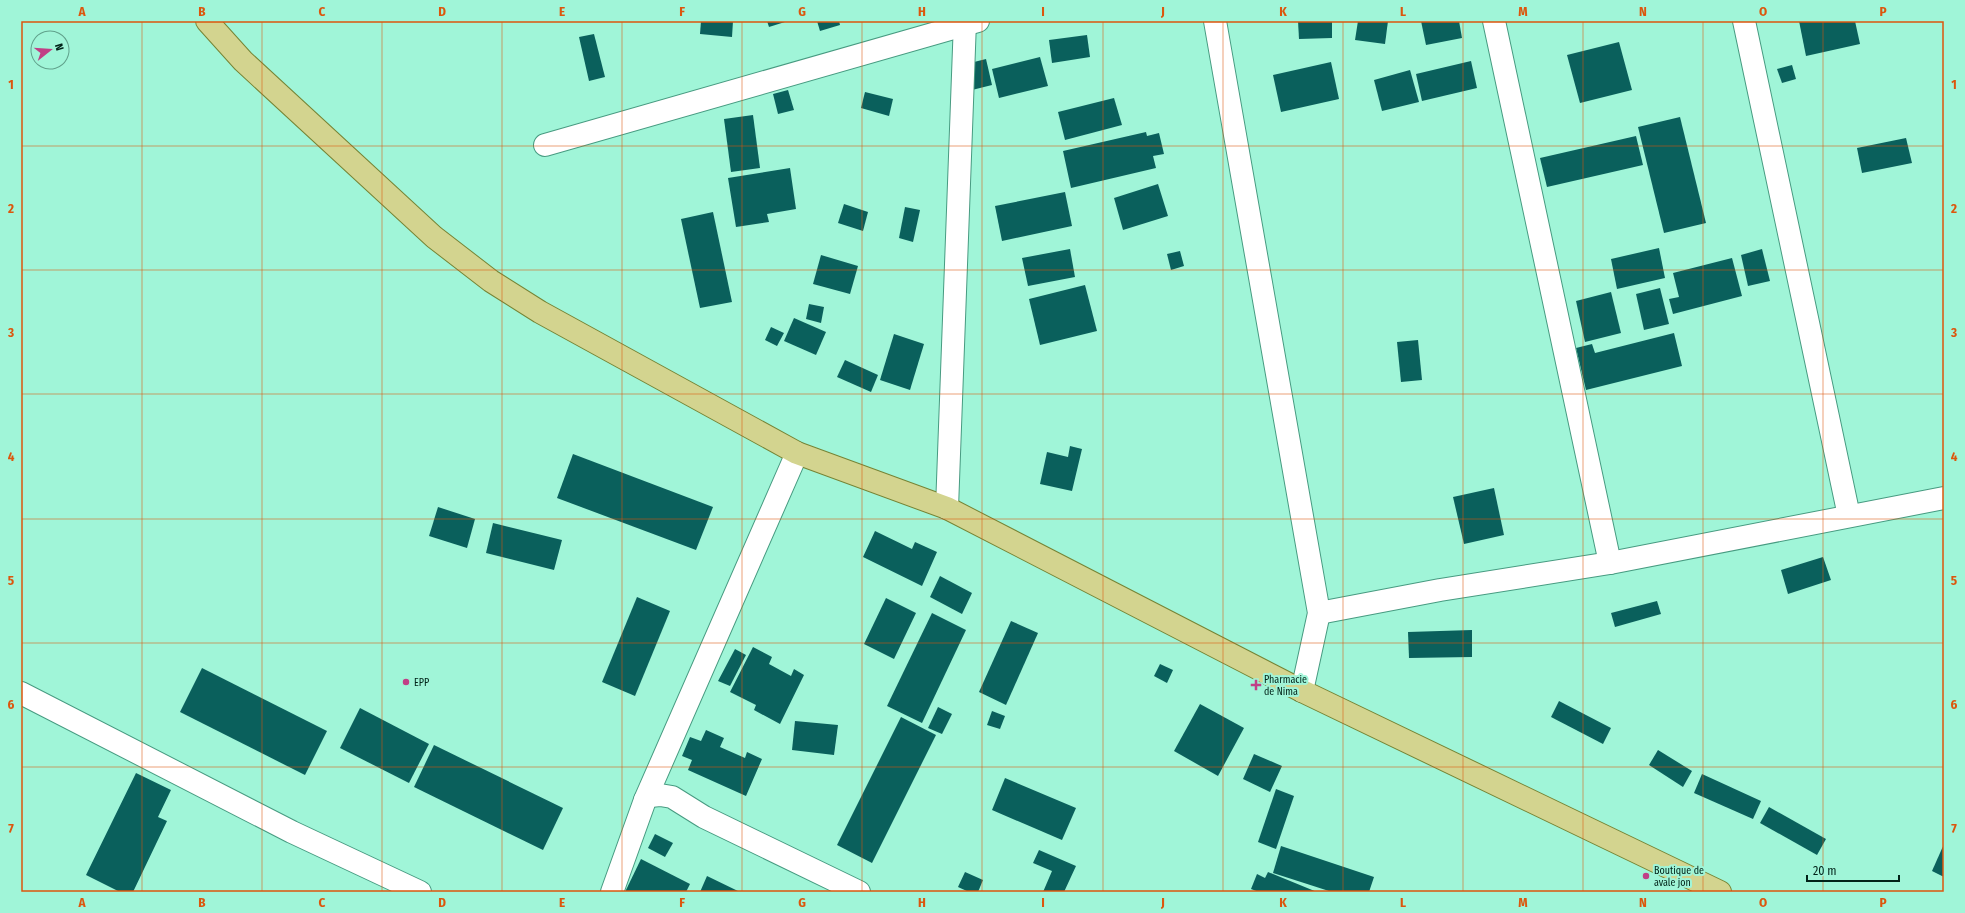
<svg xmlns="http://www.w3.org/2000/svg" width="1965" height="913" font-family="'Fira Sans Condensed',sans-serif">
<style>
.building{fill:#0a605c}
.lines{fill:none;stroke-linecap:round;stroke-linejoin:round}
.minor-casing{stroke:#479b81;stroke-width:24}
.major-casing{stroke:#768435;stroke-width:24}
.minor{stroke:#fff;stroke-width:22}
.major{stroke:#d3d48f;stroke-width:22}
.grid{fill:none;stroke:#dc560d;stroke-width:1;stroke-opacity:0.55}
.poi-dot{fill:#c13f86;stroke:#a0f5d8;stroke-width:1.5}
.labels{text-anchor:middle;stroke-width:4;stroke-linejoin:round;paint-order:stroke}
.poi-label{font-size:10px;fill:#002218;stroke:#a0f5d8;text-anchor:start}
.neatline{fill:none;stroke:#dc560d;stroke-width:1.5}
.grid-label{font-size:13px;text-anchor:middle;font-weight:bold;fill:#dc560d}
</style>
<rect width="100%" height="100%" fill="#a0f5d8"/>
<g class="building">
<path d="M701 21H733L732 37 700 34Z"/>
<path d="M767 21H788L769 27Z"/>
<path d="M817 21H839L840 25 820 31Z"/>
<path d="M1298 21H1332V38L1299 39Z"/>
<path d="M1358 21H1388L1385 44 1355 40Z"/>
<path d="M1421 21H1459L1462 38 1426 45Z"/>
<path d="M1799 21H1855L1860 44 1806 56Z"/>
<path d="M594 34 605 77 589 81 579 37Z"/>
<path d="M1087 35 1090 57 1052 63 1049 40Z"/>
<path d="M1619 42 1632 90 1580 103 1567 55Z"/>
<path d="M1040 57 1048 86 999 98 992 69Z"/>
<path d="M986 59 992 85 972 90 966 64Z"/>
<path d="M1471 61 1477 88 1422 101 1416 74Z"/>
<path d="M1331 62 1339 99 1281 112 1273 75Z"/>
<path d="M1792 65 1796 79 1782 83 1777 69Z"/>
<path d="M1410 70 1419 102 1382 111 1374 80Z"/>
<path d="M788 90 794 110 778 114 773 94Z"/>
<path d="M865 92 893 99 889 116 861 108Z"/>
<path d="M1114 98 1122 125 1065 140 1058 112Z"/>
<path d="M753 115 760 168 731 172 724 119Z"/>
<path d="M1680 117 1706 223 1664 233 1638 127Z"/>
<path d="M1146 132 1147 136 1159 133 1164 154 1153 156 1156 168 1071 188 1063 151Z"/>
<path d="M1636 136 1643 165 1547 187 1540 158Z"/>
<path d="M1906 138 1912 163 1862 173 1857 148Z"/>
<path d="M790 168 796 209 767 214 769 222 736 227 728 178Z"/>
<path d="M1158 184 1168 216 1123 230 1114 198Z"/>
<path d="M1065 192 1072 226 1002 241 995 206Z"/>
<path d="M844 204 868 212 863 231 838 223Z"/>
<path d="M905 207 920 210 913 242 899 238Z"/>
<path d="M713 212 732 302 700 308 681 219Z"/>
<path d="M1659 248 1665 278 1617 289 1611 259Z"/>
<path d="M1070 249 1075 277 1028 286 1022 258Z"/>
<path d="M1762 249 1770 281 1748 286 1741 255Z"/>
<path d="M1180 251 1184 266 1171 270 1167 254Z"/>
<path d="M821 255 858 266 850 294 813 284Z"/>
<path d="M1732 258 1742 296 1673 314 1669 299 1679 297 1673 273Z"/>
<path d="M1085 285 1097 331 1040 345 1029 299Z"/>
<path d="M1660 288 1669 324 1644 330 1636 294Z"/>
<path d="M1611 292 1621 333 1585 342 1576 301Z"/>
<path d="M809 304 824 307 821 323 806 319Z"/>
<path d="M794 318 826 332 816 355 784 341Z"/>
<path d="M771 327 784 333 777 346 765 340Z"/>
<path d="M1674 333 1682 366 1586 390 1576 348 1592 344 1595 353Z"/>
<path d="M894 334 924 344 910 390 880 380Z"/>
<path d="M1418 340 1422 380 1401 382 1397 342Z"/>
<path d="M845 360 878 375 871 392 837 377Z"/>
<path d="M1070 446 1082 449 1072 491 1040 484 1047 452 1068 457Z"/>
<path d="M573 454 713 507 696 550 557 498Z"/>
<path d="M1494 488 1504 535 1464 544 1453 497Z"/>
<path d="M438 507 475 519 467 548 429 536Z"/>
<path d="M493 523 562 540 554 570 486 553Z"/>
<path d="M875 531 912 549 915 542 937 552 922 586 863 557Z"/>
<path d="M1823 557 1831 580 1788 594 1781 570Z"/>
<path d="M940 576 972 593 962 614 930 597Z"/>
<path d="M637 597 670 611 635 696 602 682Z"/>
<path d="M886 598 916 613 894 659 864 644Z"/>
<path d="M1657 601 1661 614 1615 627 1611 613Z"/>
<path d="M932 613 966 630 922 723 887 706Z"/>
<path d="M1011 621 1038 633 1006 705 979 692Z"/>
<path d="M1472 630V657L1409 658 1408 632Z"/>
<path d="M753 647 772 657 769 664 791 676 794 669 804 675 780 724 754 710 756 705 730 692Z"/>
<path d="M735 649 746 655 730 686 718 681Z"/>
<path d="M1160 664 1173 670 1167 683 1154 676Z"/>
<path d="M202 668 327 731 305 775 180 712Z"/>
<path d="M1559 701 1611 728 1603 744 1551 717Z"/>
<path d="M1200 704 1244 728 1218 776 1174 751Z"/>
<path d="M938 707 952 714 942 734 928 728Z"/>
<path d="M360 708 429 744 409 783 340 748Z"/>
<path d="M992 711 1005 716 1000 729 987 725Z"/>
<path d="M901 717 936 735 872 863 837 845Z"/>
<path d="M795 721 838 725 834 755 792 750Z"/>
<path d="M706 730 724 738 720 747 745 758 747 752 762 759 746 796 688 770 692 760 682 756 690 737 701 741Z"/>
<path d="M434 745 563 808 543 850 414 787Z"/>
<path d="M1658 750 1692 771 1683 787 1649 765Z"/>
<path d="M1254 754 1282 766 1270 792 1243 779Z"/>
<path d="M136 773 171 790 158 817 167 821 133 892H120L86 875Z"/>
<path d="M1702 774 1761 801 1753 819 1694 793Z"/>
<path d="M1005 778 1076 808 1062 840 992 810Z"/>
<path d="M1276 789 1294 796 1276 849 1258 842Z"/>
<path d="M1769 807 1826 839 1817 855 1760 823Z"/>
<path d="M655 834 673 843 665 857 648 848Z"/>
<path d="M1944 844V877L1932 871Z"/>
<path d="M1281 846 1374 877 1369 892H1332L1273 873Z"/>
<path d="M1039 850 1076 866 1064 892H1043L1052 871 1033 863Z"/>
<path d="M641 859 690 884 686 892H625Z"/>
<path d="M965 872 983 880 978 892H969L958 887Z"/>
<path d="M1268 872 1317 892H1259L1251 889 1257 874 1265 878Z"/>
<path d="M707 876 740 892H700Z"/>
</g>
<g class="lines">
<g class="minor-casing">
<g id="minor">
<path d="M1215 21 1319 613 1302 691"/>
<path d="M1494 21 1610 563"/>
<path d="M1744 21 1849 516"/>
<path d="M545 145 978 21"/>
<path d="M947 508 965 21"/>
<path d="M1319 613 1440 590 1610 563 1944 498"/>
<path d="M21 693 292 832 420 892"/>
<path d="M645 800 650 796 660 795 672 797 704 817 859 892"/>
<path d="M612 892 645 800 797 453"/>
</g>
</g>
<g class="major-casing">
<path id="major" d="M207 21 243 61 434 237 491 281 540 312 797 453 947 508 1302 691 1720 892"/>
</g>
<use href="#minor" class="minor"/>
<use href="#major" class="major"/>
</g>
<path class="grid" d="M142 21V892M262 21V892M382 21V892M502 21V892M622 21V892M742 21V892M862 21V892M982 21V892M1103 21V892M1223 21V892M1343 21V892M1463 21V892M1583 21V892M1703 21V892M1823 21V892M21 146H1944M21 270H1944M21 394H1944M21 519H1944M21 643H1944M21 767H1944"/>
<g class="poi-dot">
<circle cx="406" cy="682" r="4"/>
<path d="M1254 679h4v4h4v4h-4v4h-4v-4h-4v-4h4z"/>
<circle cx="1646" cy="876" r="4"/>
</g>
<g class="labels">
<g class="poi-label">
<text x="1264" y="683">Pharmacie<tspan x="1264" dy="12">de Nima</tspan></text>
<text x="414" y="686">EPP</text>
<text x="1654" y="874">Boutique de<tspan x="1654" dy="12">avale jon</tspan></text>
</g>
</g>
<rect width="1965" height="913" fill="none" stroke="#a0f5d8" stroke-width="44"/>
<g transform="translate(50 50) rotate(73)"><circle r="19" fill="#a0f5d8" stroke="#60a18b"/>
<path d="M0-3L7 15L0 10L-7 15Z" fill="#c13f86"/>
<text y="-6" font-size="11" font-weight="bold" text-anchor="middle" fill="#002218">N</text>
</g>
<path d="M1807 875v6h92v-6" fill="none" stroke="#002218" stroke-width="2"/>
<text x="1813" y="875" font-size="12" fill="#002218" stroke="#a0f5d8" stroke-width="3" paint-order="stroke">20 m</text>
<rect x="22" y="22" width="1921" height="869" class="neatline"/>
<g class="grid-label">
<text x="82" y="16">A</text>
<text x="202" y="16">B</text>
<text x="322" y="16">C</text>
<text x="442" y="16">D</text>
<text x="562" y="16">E</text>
<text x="682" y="16">F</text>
<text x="802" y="16">G</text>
<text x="922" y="16">H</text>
<text x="1043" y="16">I</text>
<text x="1163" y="16">J</text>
<text x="1283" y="16">K</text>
<text x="1403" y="16">L</text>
<text x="1523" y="16">M</text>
<text x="1643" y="16">N</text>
<text x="1763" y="16">O</text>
<text x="1883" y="16">P</text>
<text x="11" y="89">1</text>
<text x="1954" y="89">1</text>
<text x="11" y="213">2</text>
<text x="1954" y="213">2</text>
<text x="11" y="337">3</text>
<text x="1954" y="337">3</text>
<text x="11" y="461">4</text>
<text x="1954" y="461">4</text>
<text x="11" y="585">5</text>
<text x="1954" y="585">5</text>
<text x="11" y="709">6</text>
<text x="1954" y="709">6</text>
<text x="11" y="833">7</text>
<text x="1954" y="833">7</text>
<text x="82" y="907">A</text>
<text x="202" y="907">B</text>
<text x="322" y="907">C</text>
<text x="442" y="907">D</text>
<text x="562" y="907">E</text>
<text x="682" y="907">F</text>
<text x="802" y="907">G</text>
<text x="922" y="907">H</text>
<text x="1043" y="907">I</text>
<text x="1163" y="907">J</text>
<text x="1283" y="907">K</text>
<text x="1403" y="907">L</text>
<text x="1523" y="907">M</text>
<text x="1643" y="907">N</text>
<text x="1763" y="907">O</text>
<text x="1883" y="907">P</text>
</g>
</svg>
